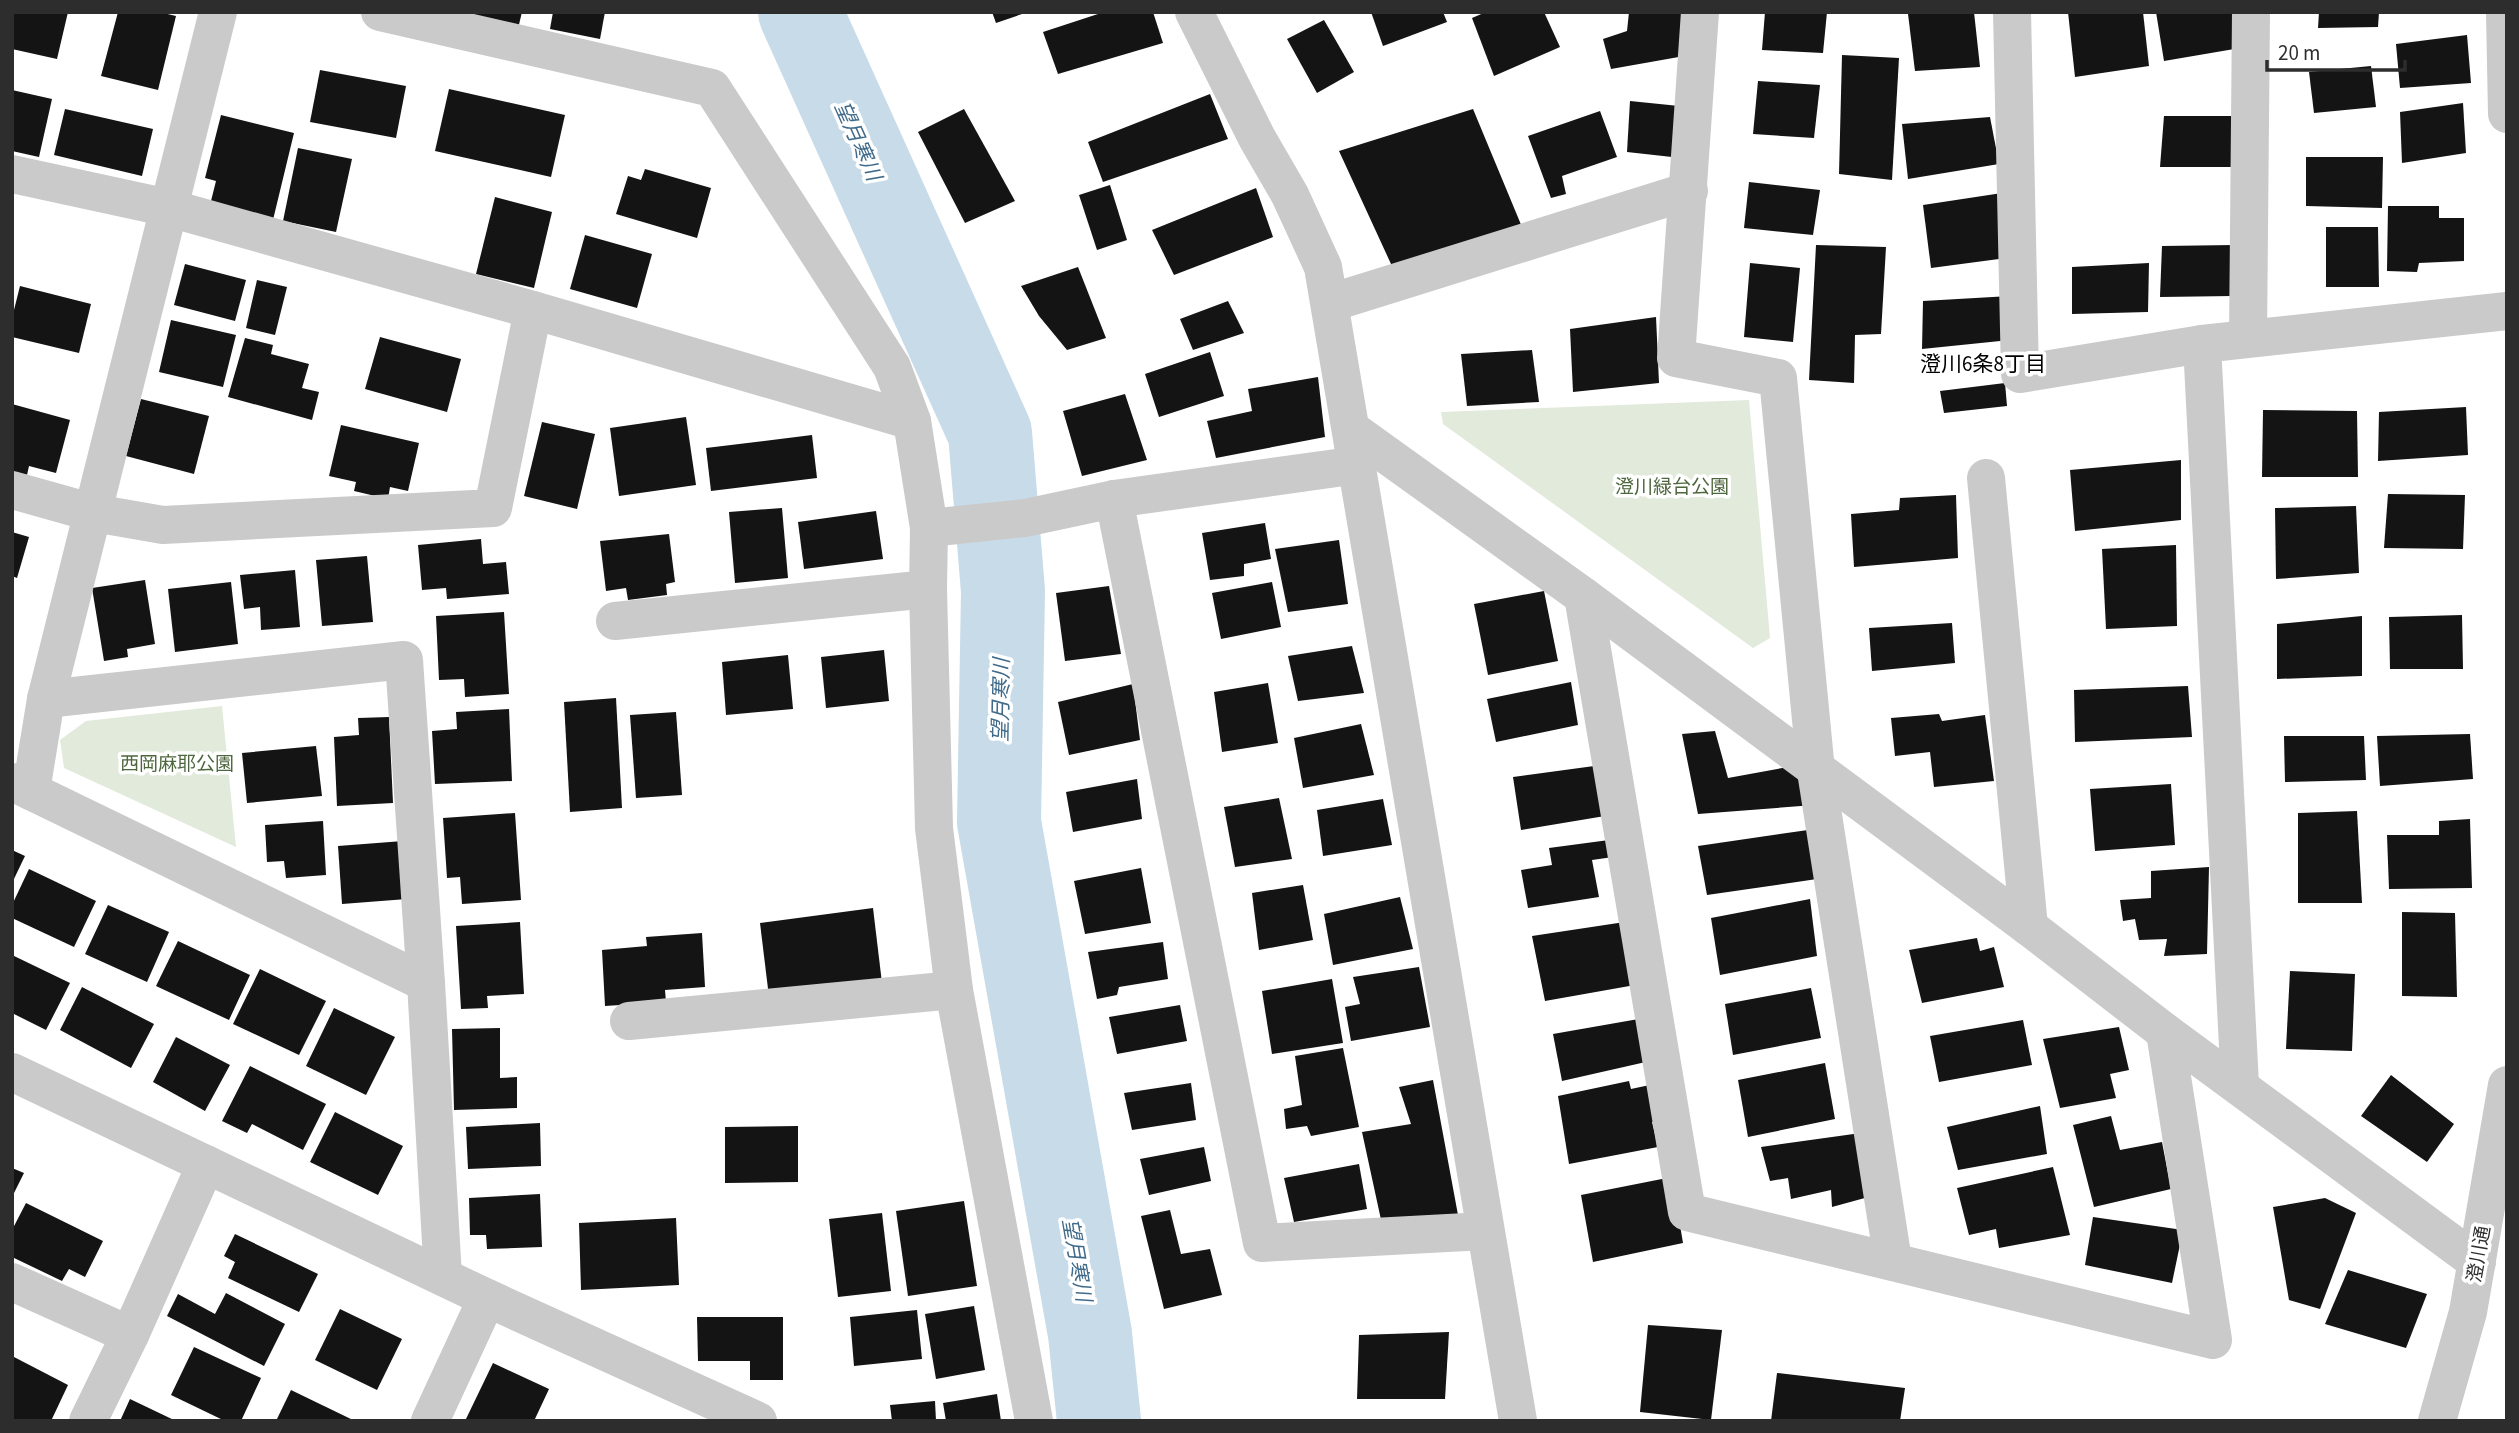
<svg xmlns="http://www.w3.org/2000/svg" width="2519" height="1433" font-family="'Source Sans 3','Noto Sans JP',sans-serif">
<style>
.green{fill:#e2eadb}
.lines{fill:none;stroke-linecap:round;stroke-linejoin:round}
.river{stroke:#c8dbe9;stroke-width:84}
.building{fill:#141414}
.minor{stroke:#cacaca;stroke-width:38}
.labels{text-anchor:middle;stroke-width:7;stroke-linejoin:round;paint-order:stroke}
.park-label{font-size:19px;fill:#4e663d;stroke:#fff}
.street-label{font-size:19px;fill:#2d2d2d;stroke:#fff}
.water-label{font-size:21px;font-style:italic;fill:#406a8a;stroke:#fff}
.neighbourhood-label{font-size:21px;fill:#000;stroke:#fff}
</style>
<rect width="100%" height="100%" fill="#fff"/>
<g class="green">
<path d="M1749 400 1770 638 1753 648 1443 424 1441 412Z"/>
<path d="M222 706 236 847 64 768 60 740 86 721Z"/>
</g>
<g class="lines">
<path class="river" d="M800 12 990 433 1003 591 999 822 1090 1334 1099 1421"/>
</g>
<g class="building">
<path d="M12 12H68L57 59 12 49Z"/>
<path d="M118 12H159L176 16 158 90 101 76Z"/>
<path d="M455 12H522L516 37Z"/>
<path d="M553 12H605L600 39 550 29Z"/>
<path d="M992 12H1025V13L996 23Z"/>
<path d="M1104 12H1153L1163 43 1058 74 1043 32Z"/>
<path d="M1371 12H1443L1447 22 1383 46Z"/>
<path d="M1486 12H1544L1560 47 1494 76 1472 18Z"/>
<path d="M1629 12H1692L1690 55 1611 69 1603 39 1627 31Z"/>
<path d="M1765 12H1827L1823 53 1762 50Z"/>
<path d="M1924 12H1974L1980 67 1915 71 1908 14Z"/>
<path d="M2068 12H2143L2149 66 2075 77Z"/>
<path d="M2156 12H2243L2246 47 2164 61Z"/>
<path d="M2319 12H2379L2378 27 2318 28Z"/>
<path d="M1324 20 1354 72 1317 93 1287 39Z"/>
<path d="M2467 35 2471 83 2400 88 2396 44Z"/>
<path d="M1842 55 1899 58 1892 180 1839 174Z"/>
<path d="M2371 66 2376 107 2314 113 2309 72Z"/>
<path d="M320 70 406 86 396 138 310 122Z"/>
<path d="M1758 81 1820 85 1814 138 1753 134Z"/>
<path d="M449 89 565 115 551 177 435 151Z"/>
<path d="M12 90 52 99 39 157 12 151Z"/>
<path d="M1210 94 1228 139 1103 182 1088 142Z"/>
<path d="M1630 101 1689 107 1681 158 1627 152Z"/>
<path d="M2463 103 2466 153 2402 163 2400 112Z"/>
<path d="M65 109 153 129 142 176 54 155Z"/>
<path d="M964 109 1015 201 965 223 918 132Z"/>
<path d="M1473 109 1522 227 1397 277 1339 151Z"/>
<path d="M1600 111 1617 157 1562 176 1566 194 1551 198 1528 136Z"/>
<path d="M221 115 294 133 272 224 209 209 216 181 205 178Z"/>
<path d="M2164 116H2241L2235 167H2160Z"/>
<path d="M1990 117 1999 164 1908 179 1902 124Z"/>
<path d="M298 148 352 159 336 232 283 221Z"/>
<path d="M2306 157H2383L2382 208 2306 206Z"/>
<path d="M645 169 711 188 697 238 616 214 628 176 641 180Z"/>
<path d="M1749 182 1820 190 1813 235 1744 228Z"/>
<path d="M1110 185 1127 240 1097 250 1079 195Z"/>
<path d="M1256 188 1273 237 1174 275 1152 230Z"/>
<path d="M2002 193 2014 257 1931 268 1923 205Z"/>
<path d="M495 197 552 212 534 288 476 274Z"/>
<path d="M2388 206H2439V218H2464V261L2419 263 2417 272 2387 271Z"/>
<path d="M2326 227H2378L2379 287H2326Z"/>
<path d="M585 235 652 254 637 308 570 289Z"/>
<path d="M1816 245 1886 247 1881 334 1855 335 1854 383 1809 380Z"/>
<path d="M2234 245 2233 296 2160 297 2162 246Z"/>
<path d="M1750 263 1800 268 1793 342 1744 337Z"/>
<path d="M2149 263 2148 312 2072 314V267Z"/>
<path d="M185 264 246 280 235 321 174 305Z"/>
<path d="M1078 267 1106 338 1067 350 1039 316 1021 286Z"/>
<path d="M257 280 287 287 275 335 246 328Z"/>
<path d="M20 286 91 304 79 353 12 337V318Z"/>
<path d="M2010 296V340L1922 349 1923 301Z"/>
<path d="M1228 301 1244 333 1193 350 1180 319Z"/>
<path d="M1656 317 1659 383 1573 392 1570 329Z"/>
<path d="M171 320 236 335 223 387 159 372Z"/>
<path d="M380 337 461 359 447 412 365 389Z"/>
<path d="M245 338 273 345 271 354 309 364 302 388 319 392 312 420 228 397Z"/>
<path d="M1532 350 1539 402 1467 406 1461 354Z"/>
<path d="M1210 352 1224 396 1159 417 1145 374Z"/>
<path d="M1318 377 1325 437 1216 458 1207 421 1252 411 1248 389Z"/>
<path d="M2005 383 2007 406 1944 413 1940 391Z"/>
<path d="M1125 394 1147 460 1082 476 1063 411Z"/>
<path d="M141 399 209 416 194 474 126 456Z"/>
<path d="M12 404 70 420 56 473 29 466 27 475 12 471Z"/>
<path d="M2466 407 2468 455 2378 461 2379 412Z"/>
<path d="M2263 410 2357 411 2358 477H2262Z"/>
<path d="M686 417 696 485 619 496 610 428Z"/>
<path d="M542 422 595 434 577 509 524 496Z"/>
<path d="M341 425 419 443 408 491 390 487 388 499 354 491 356 482 329 476Z"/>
<path d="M812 435 817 478 711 491 706 448Z"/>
<path d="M2181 460V520L2075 531 2070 470Z"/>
<path d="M2388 494 2465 495 2463 549 2384 548Z"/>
<path d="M1956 495 1958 558 1854 567 1851 514 1899 510 1900 498Z"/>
<path d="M2356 506 2359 573 2276 579 2275 508Z"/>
<path d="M782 508 788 578 735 583 729 512Z"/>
<path d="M876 511 883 559 804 569 798 522Z"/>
<path d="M1265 523 1271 559 1244 564V576L1210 580 1202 533Z"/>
<path d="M12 532 29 537 17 578 12 576Z"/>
<path d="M669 534 675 582 666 584 667 595 628 600 626 588 606 591 600 541Z"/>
<path d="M481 539 483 564 506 562 509 594 447 599 446 588 422 590 418 545Z"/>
<path d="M1339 540 1348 604 1288 612 1275 549Z"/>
<path d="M2176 545 2177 626 2106 629 2102 549Z"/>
<path d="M367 556 373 622 322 626 316 560Z"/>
<path d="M295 570 300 627 261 630 260 607 244 609 240 575Z"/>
<path d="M145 580 155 644 127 649 128 657 104 661 92 588Z"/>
<path d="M231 582 238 644 175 652 168 589Z"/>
<path d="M1272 582 1281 627 1221 639 1212 593Z"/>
<path d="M1109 586 1121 654 1065 661 1056 593Z"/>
<path d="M1544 591 1558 661 1488 675 1474 604Z"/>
<path d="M504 612 509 694 465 697 464 679 439 680 436 616Z"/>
<path d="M2462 615 2463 669H2390L2389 617Z"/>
<path d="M2362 616V676L2277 679V624Z"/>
<path d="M1952 623 1955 663 1872 671 1869 628Z"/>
<path d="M1352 646 1364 693 1298 701 1288 656Z"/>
<path d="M884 650 889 701 826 708 821 657Z"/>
<path d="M788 655 793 709 726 715 722 662Z"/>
<path d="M1571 682 1578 725 1496 742 1487 699Z"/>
<path d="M1268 683 1278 743 1222 752 1214 692Z"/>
<path d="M1133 684 1140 740 1069 755 1058 702Z"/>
<path d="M2188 686 2192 737 2075 742 2074 690Z"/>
<path d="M616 698 622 808 570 812 564 702Z"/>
<path d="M509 709 512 781 435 784 432 731 457 729 456 712Z"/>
<path d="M676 712 682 795 636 798 630 715Z"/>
<path d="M1939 714 1942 721 1985 715 1994 781 1934 787 1930 752 1895 756 1891 718Z"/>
<path d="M389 717 393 803 337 806 334 737 359 735 358 718Z"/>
<path d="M1361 724 1374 775 1303 788 1294 738Z"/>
<path d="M1715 731 1728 778 1788 767 1814 783V805L1698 814 1682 734Z"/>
<path d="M2470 734 2473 779 2380 786 2377 736Z"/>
<path d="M2284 736H2364L2366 780 2285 782Z"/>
<path d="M316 746 322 796 247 803 242 753Z"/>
<path d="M1609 764 1617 814 1521 830 1513 777Z"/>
<path d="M1137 779 1142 819 1073 832 1066 792Z"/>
<path d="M2171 784 2175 845 2095 851 2090 789Z"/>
<path d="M1279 798 1292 859 1235 867 1224 807Z"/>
<path d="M1383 799 1392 845 1323 856 1317 810Z"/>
<path d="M2357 811 2362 903H2298V813Z"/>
<path d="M515 813 521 900 462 904 460 877 447 878 443 818Z"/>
<path d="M2470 819 2472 888 2389 889 2387 835H2439V821Z"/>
<path d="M323 821 326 875 286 878 284 861 267 862 265 825Z"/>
<path d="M1808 830 1817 879 1707 895 1698 846Z"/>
<path d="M1624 838 1627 855 1592 860 1599 897 1528 908 1521 870 1552 865 1549 848Z"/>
<path d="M403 841 407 899 342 904 338 846Z"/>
<path d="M12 850 25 856 12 883Z"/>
<path d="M2209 867 2207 954 2164 956 2167 939 2139 940 2135 919 2123 921 2120 900 2151 898V871Z"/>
<path d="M1141 868 1151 923 1085 934 1074 881Z"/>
<path d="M29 869 96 901 74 947 12 918V905Z"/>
<path d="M1303 885 1313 940 1259 950 1252 893Z"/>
<path d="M1400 897 1413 949 1333 965 1324 914Z"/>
<path d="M1810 899 1817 956 1720 975 1711 918Z"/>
<path d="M108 905 169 932 147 982 85 954Z"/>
<path d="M873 908 882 983 769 997 760 923Z"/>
<path d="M2402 912 2455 913 2457 997 2402 996Z"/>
<path d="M1638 920 1652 982 1545 1001 1532 936Z"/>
<path d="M520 922 524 994 487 996 488 1008 461 1009 456 926Z"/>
<path d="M702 933 705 987 665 990 666 1002 605 1006 602 950 647 946 646 937Z"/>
<path d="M1977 938 1980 951 1994 947 2004 987 1922 1003 1909 950Z"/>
<path d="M178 941 250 975 229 1020 156 986Z"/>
<path d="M1163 942 1168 979 1119 987 1117 995 1097 999 1088 952Z"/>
<path d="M12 955 70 983 46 1030 12 1013Z"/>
<path d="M1419 967 1430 1027 1351 1041 1345 1007 1360 1004 1353 977Z"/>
<path d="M260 969 326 1001 299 1055 233 1024Z"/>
<path d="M2290 971 2355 974 2352 1051 2286 1049Z"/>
<path d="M1332 979 1343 1043 1272 1054 1262 991Z"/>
<path d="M82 987 154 1024 131 1068 60 1030Z"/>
<path d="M1811 988 1821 1038 1733 1055 1725 1004Z"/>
<path d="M1180 1005 1187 1041 1117 1054 1109 1017Z"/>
<path d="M334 1008 395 1037 366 1095 306 1066Z"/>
<path d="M1650 1017 1659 1059 1562 1081 1553 1034Z"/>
<path d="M2023 1020 2032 1065 1939 1082 1930 1036Z"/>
<path d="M2119 1027 2129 1070 2110 1074 2116 1098 2060 1108 2043 1039Z"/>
<path d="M500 1028V1078L517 1077V1108L454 1110 452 1029Z"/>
<path d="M176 1037 230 1065 205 1111 153 1082Z"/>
<path d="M1343 1048 1359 1127 1311 1136 1307 1126 1286 1129 1284 1109 1302 1105 1295 1056Z"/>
<path d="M1825 1063 1835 1119 1748 1137 1738 1080Z"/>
<path d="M250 1066 326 1104 303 1150 252 1124 247 1133 222 1121Z"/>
<path d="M2391 1075 2454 1124 2427 1162 2361 1116Z"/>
<path d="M1433 1080 1458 1215 1383 1229 1362 1132 1411 1124 1399 1087Z"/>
<path d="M1629 1081 1631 1089 1659 1083 1669 1116 1652 1122 1658 1147 1569 1164 1558 1096Z"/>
<path d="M1191 1083 1196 1120 1132 1130 1124 1093Z"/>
<path d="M2040 1106 2047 1154 1958 1170 1947 1127Z"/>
<path d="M335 1112 403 1146 378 1195 310 1162Z"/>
<path d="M2111 1116 2120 1150 2162 1142 2171 1189 2094 1207 2073 1125Z"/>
<path d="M540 1123 541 1166 468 1169 466 1127Z"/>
<path d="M798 1126V1182L725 1183V1127Z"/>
<path d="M1868 1132 1883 1193 1832 1207 1831 1190 1791 1199 1788 1178 1770 1181 1761 1147Z"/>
<path d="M1204 1147 1211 1181 1149 1195 1140 1159Z"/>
<path d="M1359 1164 1367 1209 1294 1222 1284 1178Z"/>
<path d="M2053 1167 2070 1235 1999 1248 1996 1229 1969 1235 1957 1188Z"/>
<path d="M12 1168 24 1173 12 1197Z"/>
<path d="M1672 1177 1683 1243 1593 1262 1581 1195Z"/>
<path d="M540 1194 542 1247 487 1249 486 1235H470L469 1198Z"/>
<path d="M2325 1198 2356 1213 2320 1309 2289 1300 2273 1207Z"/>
<path d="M964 1201 977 1286 908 1296 896 1211Z"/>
<path d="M26 1203 103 1241 85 1277 69 1269 62 1281 12 1257V1230Z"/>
<path d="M1170 1210 1181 1254 1210 1249 1222 1295 1164 1309 1141 1216Z"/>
<path d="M882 1213 891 1291 838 1297 829 1219Z"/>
<path d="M2093 1217 2183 1230 2172 1283 2085 1265Z"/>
<path d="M676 1218 679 1285 581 1290 579 1223Z"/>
<path d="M235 1234 318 1274 299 1312 228 1278 235 1262 224 1256Z"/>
<path d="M2348 1270 2427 1294 2406 1348 2325 1324Z"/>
<path d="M226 1293 285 1324 264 1366 167 1316 178 1294 215 1314Z"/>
<path d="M974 1306 985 1370 936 1379 925 1314Z"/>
<path d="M340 1309 402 1339 377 1390 315 1360Z"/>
<path d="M917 1310 922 1359 854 1366 850 1317Z"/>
<path d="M697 1317H783V1380H750V1361H698Z"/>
<path d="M1648 1325 1722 1330 1711 1420 1640 1412Z"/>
<path d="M1449 1332 1445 1399H1357L1359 1335Z"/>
<path d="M194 1347 261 1378 241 1421H225L171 1395Z"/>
<path d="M14 1357 68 1385 51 1421 12 1419Z"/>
<path d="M493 1363 549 1389 534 1421H465Z"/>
<path d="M1777 1373 1905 1388 1900 1421H1771Z"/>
<path d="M291 1390 355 1421H276Z"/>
<path d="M997 1394 1001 1421H946L943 1403Z"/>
<path d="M130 1399 176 1421H120Z"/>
<path d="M935 1401 936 1421H892L890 1405Z"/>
</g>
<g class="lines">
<g class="minor">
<path d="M380 12 712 88 892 367 912 421 929 528 928 589 934 828 954 990 1034 1421"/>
<path d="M1194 12 1257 138 1290 195 1323 267 1518 1421"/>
<path d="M1700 12 1676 358 1778 378 1816 771 1893 1261"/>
<path d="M2012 12 2020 374 2202 344"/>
<path d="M2505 12 2507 114"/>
<path d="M12 174 169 208 533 310 912 421"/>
<path d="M1330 303 1689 191"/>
<path d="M2248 338 2251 12"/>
<path d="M1352 430 1583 596 2029 927 2165 1032 2477 1262"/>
<path d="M1986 478 2029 927"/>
<path d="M12 490 94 513 163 525 493 508 533 310"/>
<path d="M1114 499 1262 1243 1485 1231"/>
<path d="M929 528 1025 518 1114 499 1358 465"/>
<path d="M1583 596 1687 1212 2213 1340 2165 1032"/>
<path d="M615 621 928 589"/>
<path d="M46 699 218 12"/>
<path d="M12 782 426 983 443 1277"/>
<path d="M31 791 46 699 404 660 426 983"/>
<path d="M629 1021 954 990"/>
<path d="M12 1072 487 1298 758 1421"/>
<path d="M2240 1085 2202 344 2507 311"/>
<path d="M12 1282 130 1335"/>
<path d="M88 1421 130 1335 206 1164"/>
<path d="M430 1421 487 1298"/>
<path d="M2437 1421 2468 1312 2507 1085"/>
</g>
</g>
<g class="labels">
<g class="park-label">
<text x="1672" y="493">澄川緑台公園</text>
<text x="177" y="770">西岡麻耶公園</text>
</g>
<g class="street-label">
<text transform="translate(2478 1254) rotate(-80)" y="7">澄川通</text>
</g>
<g class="water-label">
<text transform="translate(858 141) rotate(66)" y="7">望月寒川</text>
<text transform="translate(1001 700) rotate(-89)" y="7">望月寒川</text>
<text transform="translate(1077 1260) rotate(80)" y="7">望月寒川</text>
</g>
<g class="neighbourhood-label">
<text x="1983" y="371">澄川6条8丁目</text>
</g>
</g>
<rect width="2519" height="1433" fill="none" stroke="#2d2d2d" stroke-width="28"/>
<path d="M2267 60v10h138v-10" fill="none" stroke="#2d2d2d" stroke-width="3.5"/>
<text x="2278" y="60" font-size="21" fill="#2d2d2d" stroke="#ffffff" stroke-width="5" paint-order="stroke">20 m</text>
</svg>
